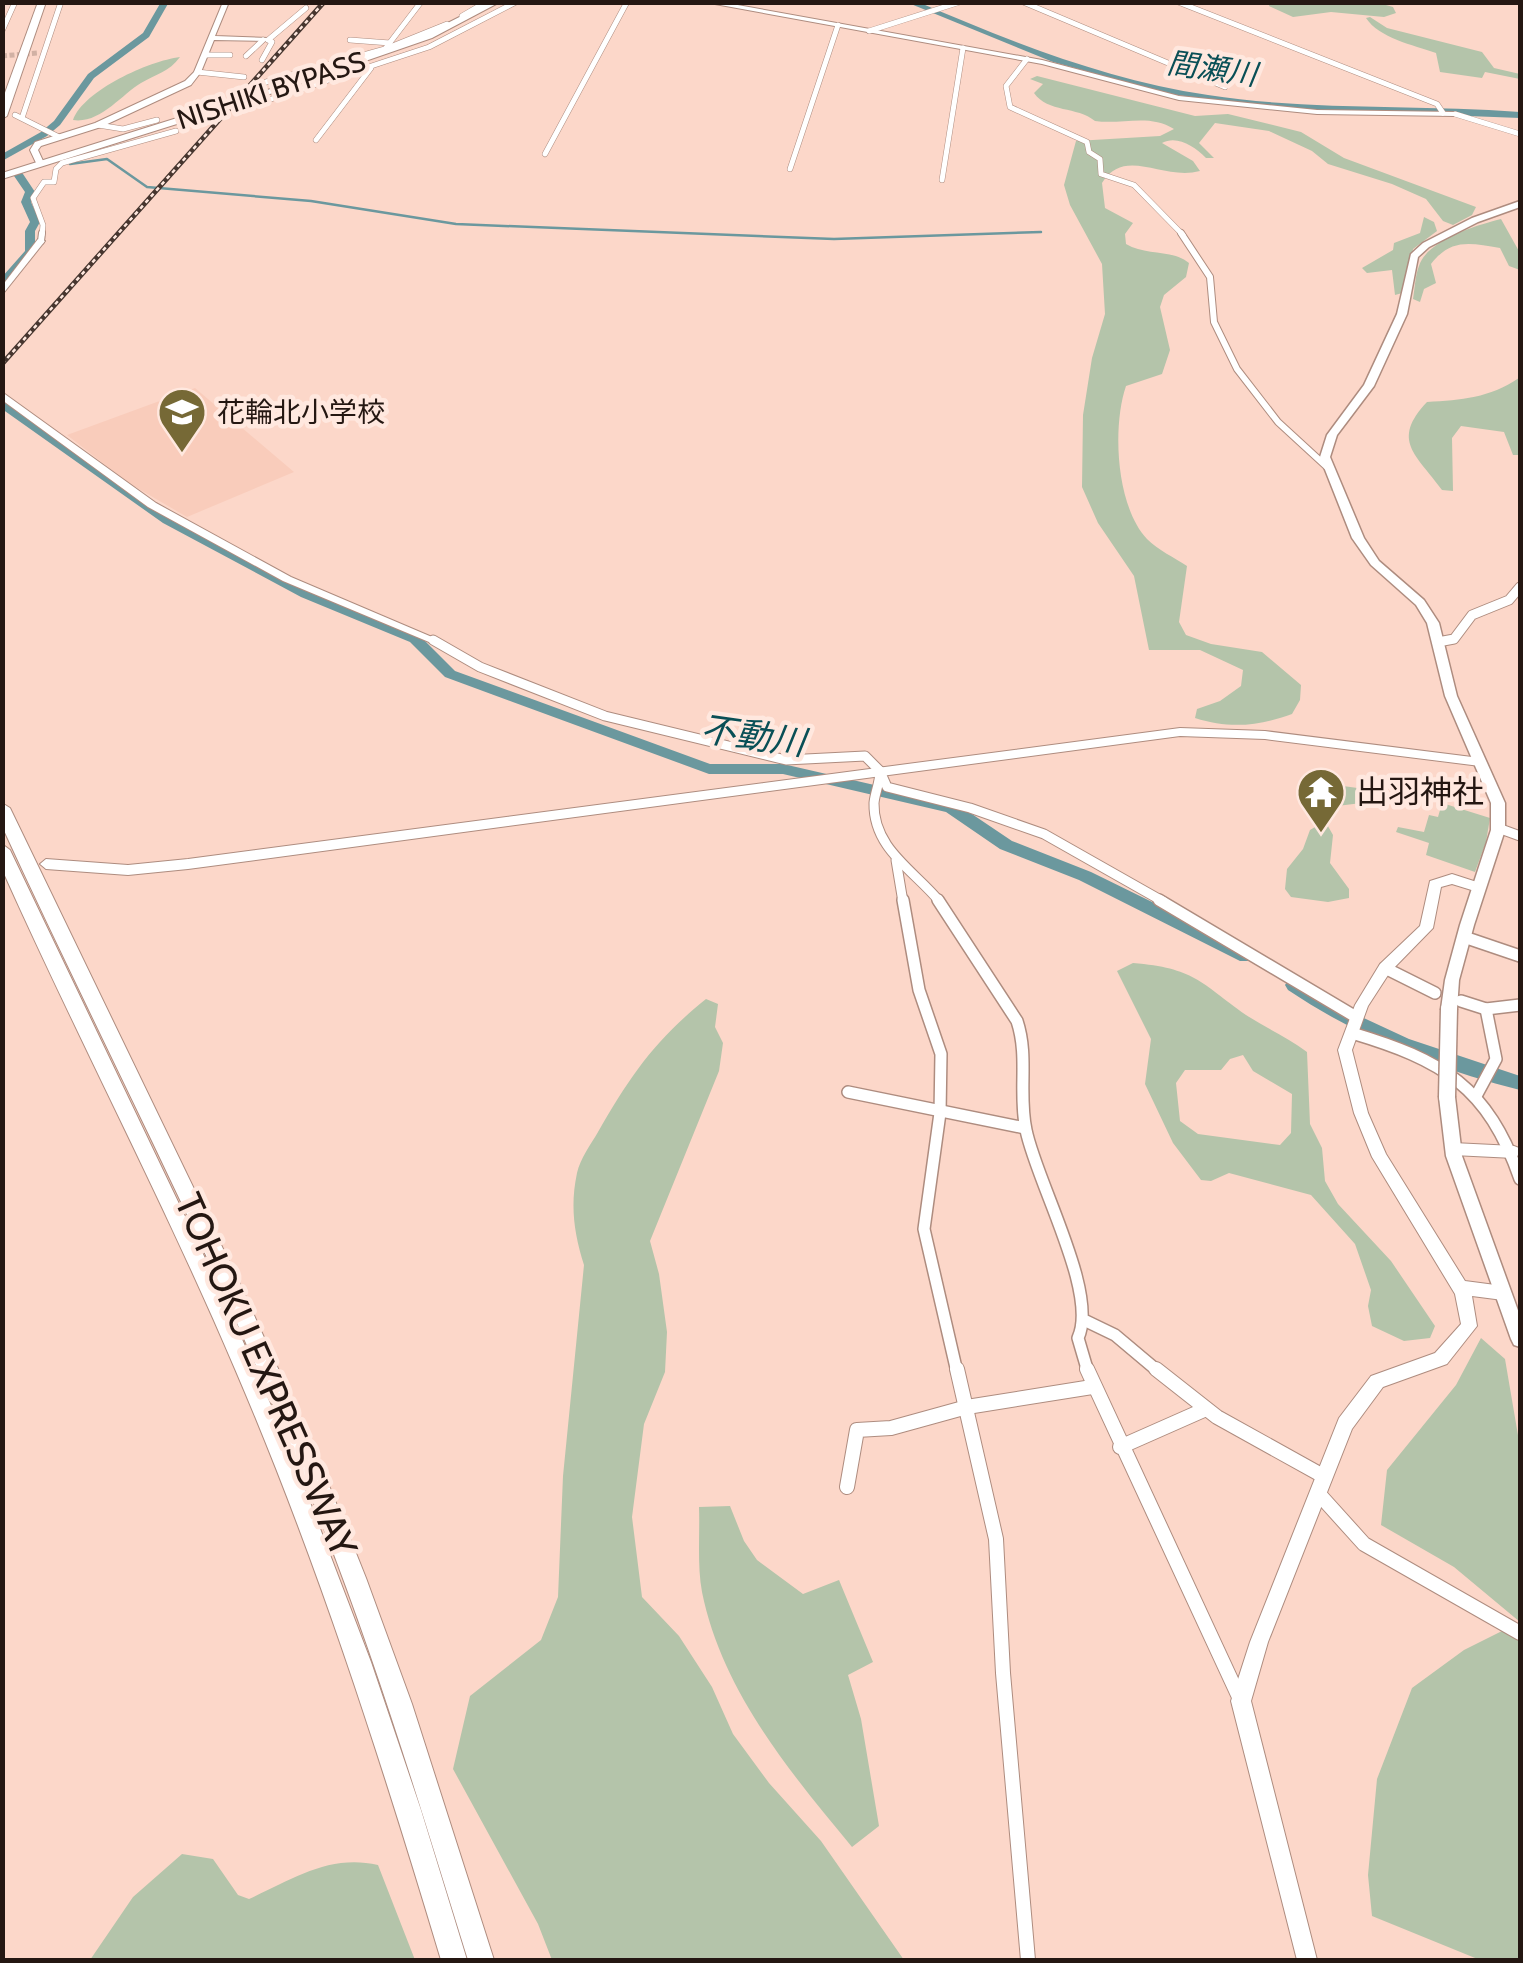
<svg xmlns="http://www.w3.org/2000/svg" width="1523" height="1963" font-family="Cabin,'Noto Sans JP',sans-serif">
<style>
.built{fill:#f9ccbb}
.green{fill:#b4c4aa;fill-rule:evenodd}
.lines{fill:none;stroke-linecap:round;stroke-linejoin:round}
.stream{stroke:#6b989e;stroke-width:2.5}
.river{fill:#6b989e;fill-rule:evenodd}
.street-tunnel{stroke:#d1b1a4;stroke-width:5;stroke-dasharray:5 2.5;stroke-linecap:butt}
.street-far4-casing{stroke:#ae8c7f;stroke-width:6}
.street-far3-casing{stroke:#ae8c7f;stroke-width:8}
.street-far2-casing{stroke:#ae8c7f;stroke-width:11}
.street-far1-casing{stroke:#ae8c7f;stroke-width:14}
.street-casing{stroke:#ae8c7f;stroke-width:16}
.secondary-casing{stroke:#ae8c7f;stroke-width:2}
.primary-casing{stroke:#ae8c7f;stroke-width:3}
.highway-casing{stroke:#ae8c7f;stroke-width:2}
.street-far4{stroke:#fff;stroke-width:5}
.street-far3{stroke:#fff;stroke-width:6}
.street-far2{stroke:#fff;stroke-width:9}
.street-far1{stroke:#fff;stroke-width:11}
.street{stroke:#fff;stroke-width:14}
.secondary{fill:#fff;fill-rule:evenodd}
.primary{fill:#fff;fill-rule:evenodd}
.highway{fill:#fff;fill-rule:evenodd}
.rail-casing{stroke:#47362f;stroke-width:5}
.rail{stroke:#ffe8df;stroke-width:2.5;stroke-dasharray:4;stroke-linecap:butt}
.primary-bridge-casing{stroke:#ae8c7f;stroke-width:19;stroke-linecap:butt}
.highway-bridge-casing{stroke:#ae8c7f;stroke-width:10;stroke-linecap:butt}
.primary-bridge{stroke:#fff;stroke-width:16}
.highway-bridge{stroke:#fff;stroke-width:9}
.labels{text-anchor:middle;stroke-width:9;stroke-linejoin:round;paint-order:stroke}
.far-street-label{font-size:28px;fill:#241712;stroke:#ffe8df}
.far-poi-label{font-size:28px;fill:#241712;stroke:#ffe8df;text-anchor:start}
.far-water-label{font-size:30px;font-style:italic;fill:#094f56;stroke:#ffe8df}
.poi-label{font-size:32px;fill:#241712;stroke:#ffe8df;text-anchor:start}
.water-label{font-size:35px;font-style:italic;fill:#094f56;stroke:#ffe8df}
.near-street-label{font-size:38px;fill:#241712;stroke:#ffe8df}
</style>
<rect width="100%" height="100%" fill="#fcd7c9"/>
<path class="built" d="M195 388 294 472 187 517 127 482 67 435Z"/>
<g class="green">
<path d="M1270 3H1379L1393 7 1396 13 1384 17 1331 12 1293 17 1269 6Z"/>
<path d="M1370 17 1387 28 1482 52 1494 68 1520 74V79L1485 72 1482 78 1440 72 1436 53C1413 45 1379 38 1366 18Z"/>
<path d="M180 57C169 72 156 74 141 83 121 95 100 124 73 120 84 90 149 61 180 57Z"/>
<path d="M1037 76 1195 116 1228 114 1301 132 1344 158 1476 207 1472 215 1453 225 1443 221 1426 199 1392 184 1328 164 1312 151 1269 131 1215 123 1199 143 1214 158H1206C1194 146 1177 135 1162 143L1193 161 1200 171C1162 181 1125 146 1102 183L1105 208 1133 223 1125 234 1126 244C1146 256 1172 249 1189 263L1186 277 1164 295 1160 307 1170 350 1162 374 1126 386C1112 427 1116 506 1147 539 1158 550 1175 558 1187 566L1179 622 1186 635 1211 644 1262 652 1301 685 1300 700 1292 714C1258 726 1230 729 1195 718L1197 709 1220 701 1241 686 1243 670 1200 650H1149L1134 576 1098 523 1082 487 1083 415 1092 358 1105 314 1102 264 1070 205 1064 185 1076 141 1160 136 1174 129C1149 113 1122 125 1095 121 1077 106 1048 113 1034 93L1043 84 1030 79Z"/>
<path d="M1424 217 1434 222 1437 231 1413 249 1406 292 1395 295 1392 270 1367 273 1362 268 1393 250 1394 243 1420 233Z"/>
<path d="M1501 219 1520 253V270L1509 266 1500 248C1470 243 1451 238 1431 264L1436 283 1424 289 1420 302 1413 299C1415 288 1415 276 1419 266 1427 240 1477 225 1501 219Z"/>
<path d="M1520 370V455H1513L1504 432 1461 426 1452 438 1453 491 1442 490C1417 455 1390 441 1427 402 1462 400 1489 398 1519 378Z"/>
<path d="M1343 786 1372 790 1378 801 1337 806 1316 796 1323 789Z"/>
<path d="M1442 803 1490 818 1486 842 1475 872 1426 855 1429 843 1396 832 1398 827 1424 832 1429 815 1438 817Z"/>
<path d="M1325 821 1333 835 1330 863 1349 889V898L1328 902 1291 897 1285 889 1287 869 1303 849 1310 830Z"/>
<path d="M1133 963C1194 968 1200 982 1246 1015 1266 1028 1288 1038 1307 1052L1310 1124 1322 1148 1325 1181 1338 1204 1391 1261 1435 1326 1430 1338 1404 1341 1372 1326 1368 1306 1371 1290 1355 1244 1311 1195 1229 1173 1211 1181 1201 1180 1173 1143 1145 1084 1151 1039 1117 971ZM1243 1055 1253 1071 1292 1094 1291 1133 1280 1145 1198 1134 1180 1121 1176 1083 1185 1070H1221L1230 1059Z"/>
<path d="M706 999 718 1004 715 1027 723 1043 719 1071 650 1241 659 1274 667 1332 665 1372 644 1424 632 1517 642 1597 679 1636 712 1687 733 1734 769 1783 821 1841 904 1960H552L538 1924 453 1769 470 1696 541 1640 558 1597 563 1476 584 1265C574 1233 570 1206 577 1173 580 1159 591 1144 598 1132 631 1075 654 1041 706 999Z"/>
<path d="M1481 1338 1505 1359 1520 1447V1960H1480L1372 1916 1368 1875 1377 1779 1412 1688 1464 1650 1520 1622 1454 1567 1381 1525 1387 1470 1456 1385Z"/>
<path d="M730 1506 744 1541 757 1560 803 1594 839 1580 873 1662 848 1675 861 1719 879 1826 852 1847C790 1772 722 1691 702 1592 697 1565 700 1534 699 1507Z"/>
<path d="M182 1854 213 1859 238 1895 249 1899C293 1879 329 1854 378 1865L415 1960H90L133 1897Z"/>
</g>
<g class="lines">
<path class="stream" d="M70 164 107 159 147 187 311 201 456 224 834 239 1041 232"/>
<g class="river">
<path d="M161 2H169L149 37 94 78 60 125 47 136 2 161V154L41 132 54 121 88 74 143 33Z"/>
<path d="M906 2H918C1012 42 1107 80 1208 95 1311 111 1416 104 1520 112V118L1286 109 1169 94 1053 62Z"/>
<path d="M13 171H21L35 192 31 202 40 222 35 231V251L2 287V277L25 251V231L30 222 21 202 25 192 12 173Z"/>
<path d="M2 399 173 517 311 591 420 636 455 671 710 764H783L957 804 1012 841 1091 872 1252 951 1255 956 1252 961H1240L1079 880 1000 849 946 812 783 774H709L445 677 410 642 301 597 163 523 2 409Z"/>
<path d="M1294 978 1353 1013 1409 1039 1520 1076V1090C1438 1070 1358 1037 1288 990L1285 985 1288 980Z"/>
</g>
<path class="street-tunnel" d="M2 56 37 53"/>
<g class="street-far4-casing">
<g id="street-far4">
<path d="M1023 2 1225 87"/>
<path d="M1178 2 1437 104 1443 113"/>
<path d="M462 16 486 2"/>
<path d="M447 24 385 49 266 82 257 88 259 103 429 47 516 2"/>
<path d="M2 31 15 2"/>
<path d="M869 31 960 2"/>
<path d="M350 40 390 43"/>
<path d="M385 49 421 2"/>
<path d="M205 55H230"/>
<path d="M246 56 263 40"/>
<path d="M1027 59 1006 86 1010 107 1087 142 1089 152 1100 159 1101 174 1134 185 1183 235"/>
<path d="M262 60 272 42 268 40 306 8"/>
<path d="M197 72 244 77"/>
<path d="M1455 114 1520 134"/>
<path d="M15 115 59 137"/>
<path d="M22 118 61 2"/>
<path d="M98 125 123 129 157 120"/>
<path d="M316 140 371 68"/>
<path d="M545 154 627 2"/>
<path d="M790 169 838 25"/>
<path d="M942 180 963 48"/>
<path d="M42 235 43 225 33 198 44 182H54L56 169 62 163 176 131"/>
</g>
</g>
<g class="street-far3-casing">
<g id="street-far3">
<path d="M1181 233 1210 277 1214 322 1237 369 1278 422 1327 467"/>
<path d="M41 241 42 233"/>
</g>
</g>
<g class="street-far2-casing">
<g id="street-far2">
<path d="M433 640 480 667 605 716 786 760 865 756 880 771 887 787 970 808 1044 834 1164 902"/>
<path d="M1438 642 1454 639 1472 615 1509 600 1520 587"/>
<path d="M880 771C880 783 875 792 874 803 873 849 915 871 940 902"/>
<path d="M1498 828 1520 836"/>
<path d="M896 860 903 902"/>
</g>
</g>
<g class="street-far1-casing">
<g id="street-far1">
<path d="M903 900 919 990 941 1054 940 1113 924 1229 957 1372"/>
<path d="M938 900 1017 1021C1029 1057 1018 1093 1026 1130 1036 1181 1099 1293 1078 1338L1088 1372"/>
<path d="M1159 900 1356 1017"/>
<path d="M1464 937 1520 956"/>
<path d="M1385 968 1435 993"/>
<path d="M1461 1001 1486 1009 1520 1005"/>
<path d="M1352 1033C1442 1060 1488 1086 1520 1179"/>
<path d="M848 1092 1025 1128"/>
<path d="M1476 1096 1496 1059 1486 1009"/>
<path d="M1086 1321 1115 1335 1159 1372"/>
</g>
</g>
<g class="street-casing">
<g id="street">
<path d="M957 1369 996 1539 1003 1673 1028 1960"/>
<path d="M1087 1369 1240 1699"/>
<path d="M1156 1369 1217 1417 1325 1477"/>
<path d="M1120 1447 1206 1409"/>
<path d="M847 1487 857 1430 891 1428 967 1407 1092 1387"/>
<path d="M1318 1493 1364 1544 1520 1633"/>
</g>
</g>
<g class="secondary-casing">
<g id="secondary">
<path d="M223 2H229L215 36 268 38 270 41 214 40 201 72 191 85 101 127 41 146 38 150 44 163 37 165 30 150 35 142 95 123 185 81 194 72Z"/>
<path d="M704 2H721L1042 60 1179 96 1317 110 1455 112 1459 114 1455 116 1317 114 1179 100 1042 64Z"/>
<path d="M38 239 45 241 2 295V286Z"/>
<path d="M2 392 156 503 291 577 439 640 437 642H429L283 581 148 507 2 400Z"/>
<path d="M1180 728 1265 731 1480 758 1486 762 1480 766 1265 739 1180 736 188 869 128 875 46 869 40 864 46 859 128 865 188 859Z"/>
<path d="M1452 874 1483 884 1485 887 1478 892 1452 884 1441 887 1433 928 1390 972 1368 1006 1352 1050 1368 1113 1386 1154 1465 1281 1503 1286 1509 1288 1511 1293 1509 1298 1503 1300 1472 1296 1477 1326 1447 1364 1383 1387 1352 1429 1268 1642 1251 1701 1317 1960H1297L1231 1701 1250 1642 1339 1418 1371 1376 1435 1353 1461 1324 1455 1294 1372 1157 1354 1113 1338 1050 1355 1005 1380 964 1420 926 1430 881Z"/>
<path d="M1453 1143 1514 1146 1519 1148 1520 1154 1514 1158 1453 1155 1448 1153 1446 1149 1448 1145Z"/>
</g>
</g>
<g class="primary-casing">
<g id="primary">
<path d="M1520 201V207L1478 222 1429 247 1418 257 1407 314 1374 386 1337 435 1330 457 1364 538 1379 561 1424 600 1439 623 1457 696 1505 803V830L1474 925 1459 980 1457 1009 1454 1013H1444L1441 1009 1445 980 1460 925 1491 830V803L1445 696 1427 623 1416 605 1371 565 1352 538 1320 457 1327 435 1364 385 1397 314 1411 254 1423 243 1472 218Z"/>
<path d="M1447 1091 1453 1092 1455 1097 1462 1156 1520 1316V1347L1514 1345 1511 1339 1446 1156 1439 1097 1441 1092Z"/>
</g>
</g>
<g class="highway-casing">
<g id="highway">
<path d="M38 2H46L7 116 2 119V101Z"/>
<path d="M489 2H500L432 38 267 95 259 93 426 34Z"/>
<path d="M212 107 217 110 215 112 2 179V173Z"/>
<path d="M2 803 10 808 240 1284 316 1453 366 1578 412 1704 494 1960H468C415 1789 363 1617 293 1452 205 1240 98 1035 2 826Z"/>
<path d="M2 844 10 850 224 1298 287 1442 371 1662 421 1810 467 1960H441C381 1760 318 1562 235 1369 163 1200 77 1037 2 869Z"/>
</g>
</g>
<use href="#street-far4" class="street-far4"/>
<use href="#street-far3" class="street-far3"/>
<use href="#street-far2" class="street-far2"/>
<use href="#street-far1" class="street-far1"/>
<use href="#street" class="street"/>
<use href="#secondary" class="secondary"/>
<use href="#primary" class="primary"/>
<use href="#highway" class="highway"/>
<g class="rail-casing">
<path id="rail" d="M2 364 324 2"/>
</g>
<use href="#rail" class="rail"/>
<g class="primary-bridge-casing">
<path id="primary-bridge" d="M1447 1097 1449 1009"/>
</g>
<g class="highway-bridge-casing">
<path id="highway-bridge" d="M212 110 264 93"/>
</g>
<use href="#primary-bridge" class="primary-bridge"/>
<use href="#highway-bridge" class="highway-bridge"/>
</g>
<defs>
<g id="school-pin" transform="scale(2.5)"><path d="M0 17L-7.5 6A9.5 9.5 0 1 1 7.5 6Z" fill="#766936" stroke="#ffe8df"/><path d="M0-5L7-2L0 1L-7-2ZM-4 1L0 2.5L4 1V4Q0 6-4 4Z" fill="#fff"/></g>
<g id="temple-pin" transform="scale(2.5)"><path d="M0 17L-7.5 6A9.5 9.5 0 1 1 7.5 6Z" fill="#766936" stroke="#ffe8df"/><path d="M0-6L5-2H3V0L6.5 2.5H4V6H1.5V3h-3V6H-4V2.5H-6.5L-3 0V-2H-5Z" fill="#fff"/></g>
</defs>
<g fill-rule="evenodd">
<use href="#school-pin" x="182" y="412"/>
<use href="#temple-pin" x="1321" y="792"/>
</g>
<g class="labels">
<g class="far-street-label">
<text transform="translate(271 90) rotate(-18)" y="10">NISHIKI BYPASS</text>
</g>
<g class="far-poi-label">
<text x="217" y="422">花輪北小学校</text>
</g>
<g class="far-water-label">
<text transform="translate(1212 69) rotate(8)" y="10">間瀬川</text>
</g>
<g class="poi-label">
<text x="1356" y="803">出羽神社</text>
</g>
<g class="water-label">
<text transform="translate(753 736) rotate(8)" y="12">不動川</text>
</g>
<g class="near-street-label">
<text transform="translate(266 1375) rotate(66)" y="13">TOHOKU EXPRESSWAY</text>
</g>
</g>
<rect width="1523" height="1963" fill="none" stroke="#241712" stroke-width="10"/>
</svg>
